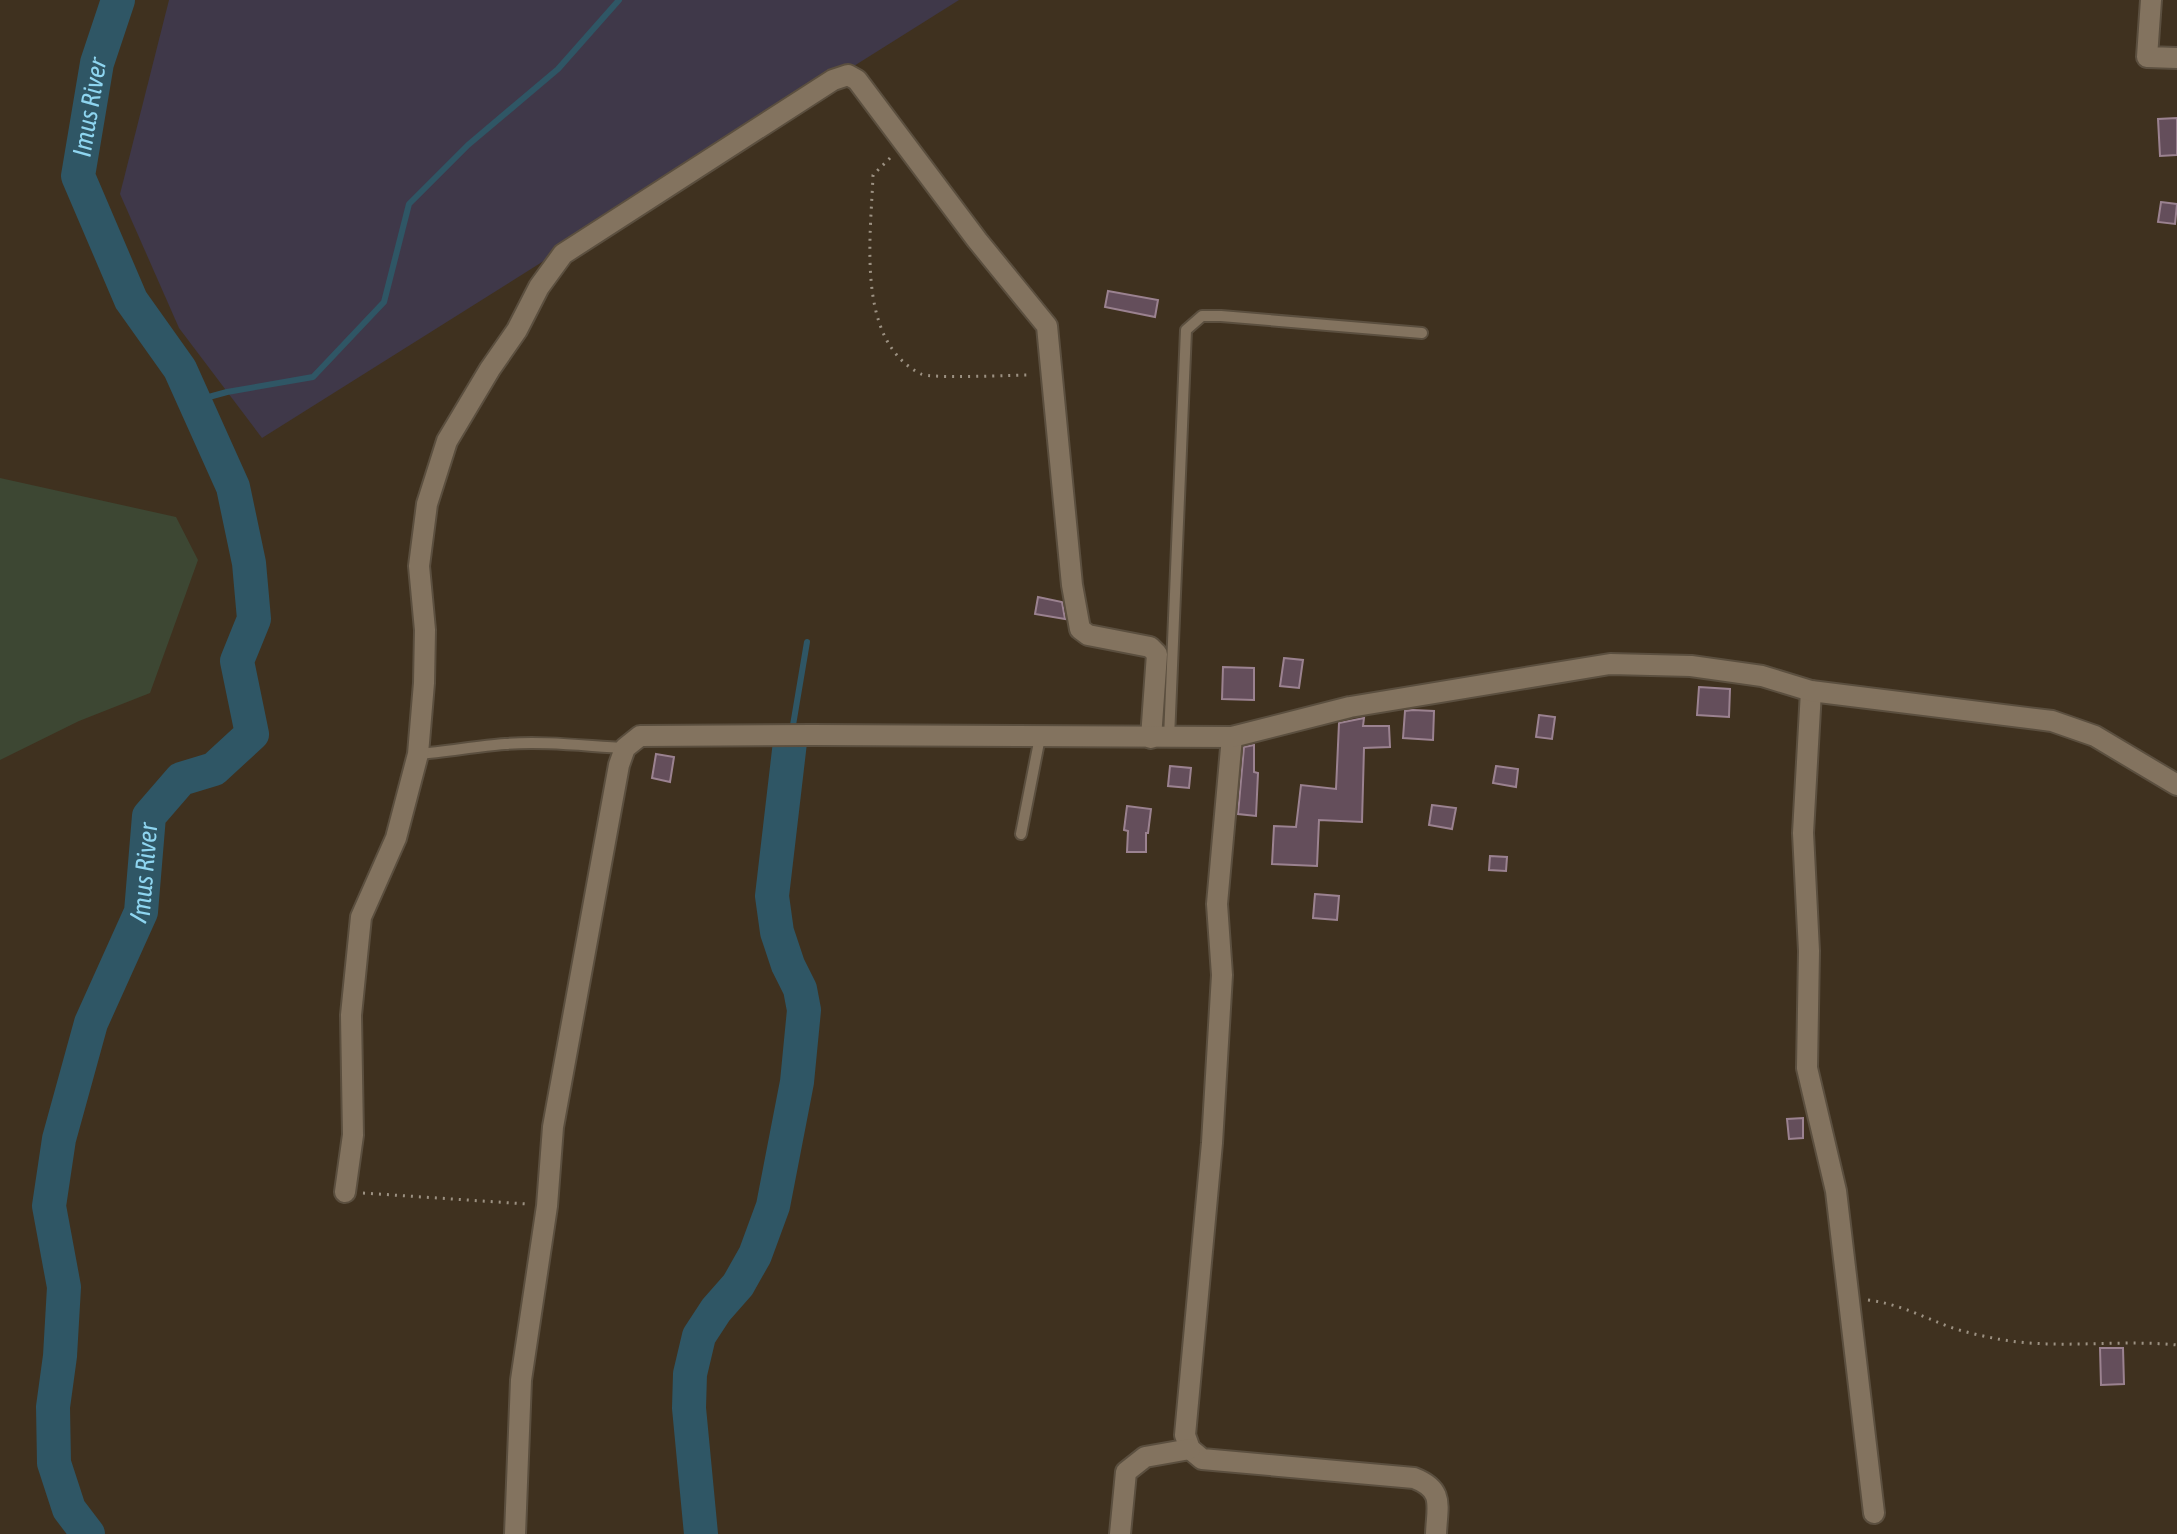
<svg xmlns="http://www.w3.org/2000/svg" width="2177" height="1534" font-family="'Asap Condensed',sans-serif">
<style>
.education{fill:#3f3849}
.green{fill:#3d4733}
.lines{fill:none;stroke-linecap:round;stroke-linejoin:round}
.stream{stroke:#2f5665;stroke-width:6}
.river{stroke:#2f5665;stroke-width:34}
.building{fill:#644e5b;stroke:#9b8290;stroke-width:2}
.lane-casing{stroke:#5b4f3f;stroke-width:14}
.street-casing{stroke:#5b4f3f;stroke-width:24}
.path{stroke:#9c9182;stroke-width:3;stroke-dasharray:2 6;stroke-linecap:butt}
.lane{stroke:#83735f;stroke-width:10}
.street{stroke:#83735f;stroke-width:20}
.labels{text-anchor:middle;stroke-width:6;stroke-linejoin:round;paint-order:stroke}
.water-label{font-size:26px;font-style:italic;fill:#8ed5f0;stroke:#3f311f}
</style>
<rect width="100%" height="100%" fill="#3f311f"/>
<path class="education" d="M169 0H959L262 438 179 328 120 194Z"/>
<path class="green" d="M0 478 176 517 198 560 150 693 79 721 0 760Z"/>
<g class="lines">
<g class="stream">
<path d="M194 401 227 392 313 377 384 302 409 204 468 145 558 69 619 0"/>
<path d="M792 731 807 642"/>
</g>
<g class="river">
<path id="s1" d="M88 1534 69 1509 54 1463 53 1407 60 1356 64 1287 49 1206 59 1139 91 1023 141 912 149 816 181 779 214 769 252 734 237 661 254 619 249 563 233 487 180 369 131 300 78 176 97 63 118 0"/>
<path d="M701 1534 689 1408 690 1374 699 1336 716 1310 738 1285 755 1255 773 1206 797 1082 804 1010 800 989 788 965 777 932 772 896 790 742"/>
</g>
</g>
<g class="building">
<path d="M2177 118V155L2160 156 2158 119Z"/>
<path d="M2161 202 2177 204 2175 224 2158 222Z"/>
<path d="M1108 291 1158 300 1155 317 1105 307Z"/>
<path d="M1038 597 1062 602 1065 619 1035 614Z"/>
<path d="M1284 658 1303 660 1299 688 1280 686Z"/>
<path d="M1223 667 1254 668V700L1222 699Z"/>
<path d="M1699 687 1730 689 1729 717 1697 715Z"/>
<path d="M1413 710 1434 711 1433 740 1403 738 1405 711Z"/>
<path d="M1539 715 1555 717 1552 739 1536 737Z"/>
<path d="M1364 718 1363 726H1389L1390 747 1364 748 1362 822 1319 820 1317 866 1272 864 1274 826 1296 827 1301 785 1336 789 1339 723Z"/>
<path d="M1254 745V772L1258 773 1256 816 1238 814 1244 747Z"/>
<path d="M656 754 674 757 670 782 652 778Z"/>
<path d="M1170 766 1191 768 1189 788 1168 786Z"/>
<path d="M1496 766 1518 769 1516 787 1493 783Z"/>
<path d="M1432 805 1456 808 1452 829 1429 825Z"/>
<path d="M1127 806 1151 809 1148 833H1146V852H1127L1128 831 1124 830Z"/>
<path d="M1490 856 1507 857 1506 871 1489 870Z"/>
<path d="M1315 894 1339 896 1337 920 1313 918Z"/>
<path d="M1803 1118V1138L1789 1139 1787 1119Z"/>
<path d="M2100 1348H2123L2124 1384 2101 1385Z"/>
</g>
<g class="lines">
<g class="lane-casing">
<g id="lane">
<path d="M1169 738 1186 330 1202 316H1221L1422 333"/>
<path d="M418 754C447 752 476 746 505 744 545 741 585 746 625 748"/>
<path d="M1021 834 1040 737"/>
</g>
</g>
<g class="street-casing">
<g id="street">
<path d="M2151 0 2147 57 2177 58"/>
<path d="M1811 691 1803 833 1809 951 1807 1068 1836 1191 1874 1513"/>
<path d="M1232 737 1217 904 1222 975 1212 1143 1185 1435 1190 1449 1202 1459 1414 1478C1445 1490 1437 1506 1436 1534"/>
<path d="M345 1192 353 1135 351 1015 361 917 396 838 418 754 424 683 425 630 419 566 427 504 447 441 490 369 517 330 539 287 563 254 833 80 848 75 857 80 977 240 1047 326 1072 585 1080 629 1088 635 1150 647 1157 654 1151 738"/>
<path d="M515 1534 521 1380 547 1206 553 1127 619 765 625 748 640 736 812 735 1232 737 1350 707 1610 664 1691 666 1762 676 1811 691 2052 721 2095 736 2177 785"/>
<path d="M1120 1534 1126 1472 1145 1457 1190 1449"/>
</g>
</g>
<g class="path">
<path d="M890 158 873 175C871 236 855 341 921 374 931 379 1014 375 1032 375"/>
<path d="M363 1193 527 1204"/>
<path d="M1868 1300C1899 1304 1921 1316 1950 1327 1964 1332 1982 1336 1998 1339 2057 1350 2117 1339 2177 1345"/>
</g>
<use href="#lane" class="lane"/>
<use href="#street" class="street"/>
</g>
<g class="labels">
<g class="water-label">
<text dy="9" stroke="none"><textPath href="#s1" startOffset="1552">Imus River</textPath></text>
<text dy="9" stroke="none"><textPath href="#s1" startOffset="688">Imus River</textPath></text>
</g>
</g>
</svg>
